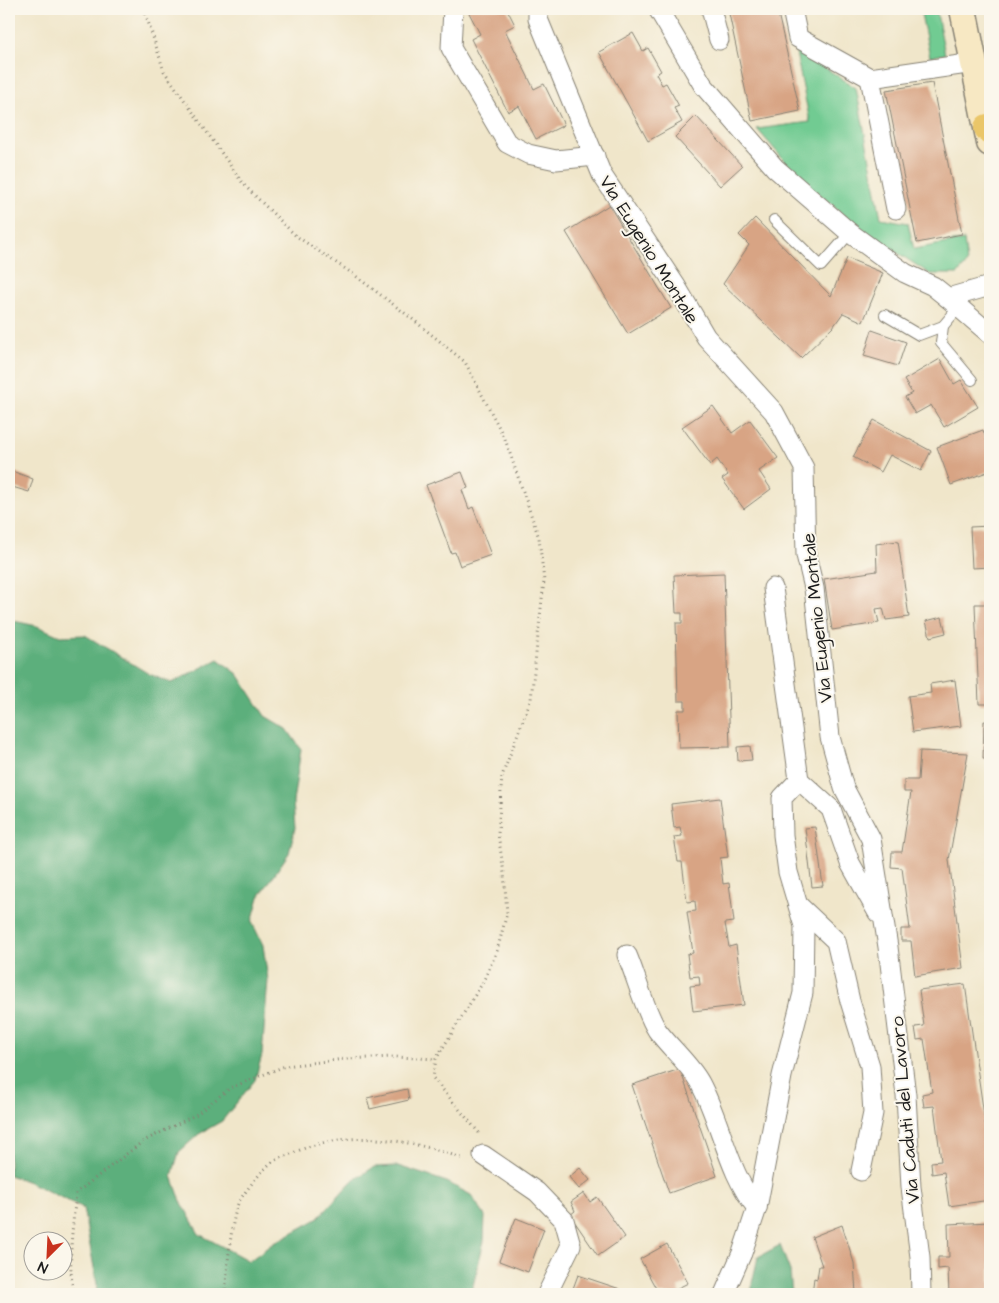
<svg xmlns="http://www.w3.org/2000/svg" width="999" height="1303" font-family="'Architects Daughter',sans-serif">
<style>
.green{fill:#71cb92;stroke:#467457}
.forest{fill:#5caf7c;stroke:#3c664c}
.building{fill:#d8a484}
.lines{fill:none;stroke-linecap:round;stroke-linejoin:round}
.lane-casing{stroke:#868173;stroke-width:12}
.street-casing{stroke:#868173;stroke-width:21}
.secondary-casing{stroke:#868173;stroke-width:29}
.highway-casing{stroke:#868173;stroke-width:30}
.path{stroke:#868173;stroke-width:3;stroke-dasharray:1 4;stroke-linecap:butt}
.lane{stroke:#fff;stroke-width:10}
.street{stroke:#fff;stroke-width:19}
.secondary{stroke:#f7e8c3;stroke-width:26}
.highway{stroke:#eac669;stroke-width:28}
.labels{text-anchor:middle;stroke-width:4;stroke-linejoin:round;paint-order:stroke}
.street-label{font-size:19px;fill:#1c1c1c;stroke:#fbf7ec}
</style>
<rect width="100%" height="100%" fill="#fbf7ec"/>
<filter id="ink" filterUnits="userSpaceOnUse"><feTurbulence type="fractalNoise" baseFrequency=".02" numOctaves="2"/><feDisplacementMap in="SourceGraphic" scale="10" xChannelSelector="R" yChannelSelector="G"/><feConvolveMatrix kernelMatrix="1 2 1 2 8 2 1 2 1" color-interpolation-filters="sRGB"/></filter>
<filter id="wash" filterUnits="userSpaceOnUse"><feTurbulence type="fractalNoise" baseFrequency=".0096" numOctaves="4" result="noise"/><feDisplacementMap in="SourceGraphic" scale="20" xChannelSelector="R" yChannelSelector="G"/><feGaussianBlur stdDeviation="1.12" result="paint"/><feColorMatrix in="noise" values="0 0 0 0 0 0 0 0 0 0 0 0 0 0 0 0 0 1.4 0 .05"/><feComposite in="paint" operator="in"/></filter>
<g filter="url(#wash)">
<rect width="100%" height="100%" fill="#f0e6ca"/>
<g class="green">
<path d="M920 9H936L945 54 930 57Z"/>
<path d="M795 48 856 88 881 218 908 223 914 249 964 240 967 263 958 274H930L864 231 803 182 757 129 810 122Z"/>
</g>
<g class="forest">
<path d="M9 620 37 626 60 636 85 635 149 674 172 683 218 659 238 674 265 716 287 729 301 749 293 802 295 828 289 853 259 897 252 922 263 945 268 980 262 1055 255 1080 222 1121 199 1134 179 1152 172 1176 181 1201 199 1234 249 1261 272 1244 317 1219 352 1181 374 1167 398 1166 447 1182 471 1195 485 1216 484 1241 471 1294H96L97 1284 83 1208 29 1182 9 1175Z"/>
<path d="M780 1245 790 1271 792 1294H752V1283L758 1257Z"/>
</g>
<g id="blocks">
<g class="building">
<path d="M467 9H507L515 25 505 30 534 89 544 84 564 125 536 139 519 106 508 112 471 39 480 34Z"/>
<path d="M728 9H777L800 111 752 121Z"/>
<path d="M633 33 643 51 648 48 661 71 656 74 662 85 666 83 679 106 674 108 682 122 648 141 599 52Z"/>
<path d="M932 83 962 234 917 243 886 90Z"/>
<path d="M696 116 742 166 720 186 675 137Z"/>
<path d="M609 205 671 308 628 334 566 232Z"/>
<path d="M755 218 831 296 847 258 883 273 863 322 843 313 833 327 801 358 723 284 749 245 739 235Z"/>
<path d="M872 330 906 342 898 366 864 356Z"/>
<path d="M940 359 954 384 961 380 978 407 944 427 931 405 915 414 905 397 912 393 904 380Z"/>
<path d="M713 406 732 433 750 420 778 458 759 471 771 489 744 509 722 479 728 475 717 459 710 465 682 427Z"/>
<path d="M874 420 931 451 921 471 890 455 881 472 853 457Z"/>
<path d="M983 430 990 450V471L951 485 937 447Z"/>
<path d="M12 471 33 479 29 492 9 486Z"/>
<path d="M462 472 468 488 462 490 469 509 473 507 491 555 460 566 455 552 451 553 426 485Z"/>
<path d="M990 526V567L972 568 970 527Z"/>
<path d="M898 541 909 617 886 620 883 608 876 609 879 623 832 630 824 579 877 571 876 544Z"/>
<path d="M724 573 730 747 679 748 678 710H685V701H678L676 623H682V613H676L674 575Z"/>
<path d="M975 604H990V704H979Z"/>
<path d="M942 617 946 633 930 637 926 621Z"/>
<path d="M955 680 961 726 913 732 908 696 931 693 930 684Z"/>
<path d="M984 721 990 722V759H983Z"/>
<path d="M750 746 752 760 738 761 737 747Z"/>
<path d="M920 751 968 753 949 860 963 968 915 976 911 941H901V929H910L902 868 891 867 892 852H902L911 792H904V780H918Z"/>
<path d="M720 798 728 857 720 858 723 884 729 883 734 922 725 923 729 947 736 945 744 1005 693 1011 690 986 700 985 699 976 690 977 687 954 693 953 687 912 696 911 695 901 687 902 682 862H678L674 837 682 836 680 827 674 828 671 804Z"/>
<path d="M815 827 823 886 812 887 805 828Z"/>
<path d="M965 984 990 1157V1200L949 1206 944 1172 932 1174 931 1162 941 1161 934 1106 924 1107 922 1094 932 1092 924 1039 917 1040 915 1027 924 1026 919 990Z"/>
<path d="M680 1069 717 1176 669 1193 632 1085Z"/>
<path d="M407 1089 409 1100 370 1109 367 1098Z"/>
<path d="M580 1168 590 1180 579 1189 569 1177Z"/>
<path d="M584 1193 590 1202 597 1197 625 1237 598 1256 570 1215 575 1211 571 1202Z"/>
<path d="M516 1218 544 1229 528 1272 499 1261Z"/>
<path d="M990 1222V1294H949L948 1268 938 1269V1257H949L948 1224Z"/>
<path d="M842 1225 854 1263 856 1294H812L814 1278 817 1279 819 1266H822L812 1237Z"/>
<path d="M667 1244 688 1283 678 1288 680 1294H659L640 1259Z"/>
<path d="M578 1275 620 1289 618 1294H571Z"/>
</g>
</g>
</g>
<g filter="url(#ink)">
<use href="#blocks" fill-opacity="0" stroke="#868173" stroke-width="1"/>
<g class="lines">
<g class="lane-casing">
<g id="lane">
<path d="M774 220 821 266 850 233"/>
<path d="M885 315 919 335 943 326 959 307"/>
<path d="M943 326 941 343 972 380"/>
</g>
</g>
<g class="street-casing">
<g id="street">
<path d="M453 9 451 48 507 143 528 154 556 160 595 156"/>
<path d="M538 9V19L602 175 676 286 706 337 774 412 804 468 806 555 814 588 830 737 844 788 871 839 888 947 906 1095 911 1187 920 1257 921 1294"/>
<path d="M658 9 703 85 775 168 850 233 905 273 933 286 948 298 990 334"/>
<path d="M711 9 719 40"/>
<path d="M792 9 798 38 870 78"/>
<path d="M896 209 870 78 974 63"/>
<path d="M948 298 990 286"/>
<path d="M773 588 799 780 831 809 850 863 878 913"/>
<path d="M799 906 836 941 850 1001 870 1066 873 1113 861 1171"/>
<path d="M627 955C636 976 645 1011 657 1030 670 1048 690 1064 700 1083 722 1124 728 1173 757 1208"/>
<path d="M483 1155 537 1192 564 1220 571 1245 547 1294"/>
<path d="M724 1294 742 1253 757 1208 782 1076 803 993 804 926 788 872 783 835 782 798 799 780"/>
</g>
</g>
<g class="secondary-casing">
<path id="secondary" d="M963 9 990 143"/>
</g>
<g class="highway-casing">
<path id="highway" d="M988 128 990 130"/>
</g>
<g class="path">
<path d="M144 9 164 71 244 185 296 236 353 274 415 321 465 362 505 439 539 538 544 581 531 699 502 776 498 834 504 873 507 913 497 951 483 982 436 1059 433 1078 480 1134"/>
<path d="M74 1294C67 1262 73 1226 76 1193L142 1142 197 1114 230 1088 285 1066 345 1059 395 1057 436 1059"/>
<path d="M225 1294C227 1275 231 1213 240 1200 246 1190 263 1169 272 1162 278 1158 286 1156 293 1153 347 1128 410 1139 464 1159"/>
</g>
<use href="#lane" class="lane"/>
<use href="#street" class="street"/>
<use href="#secondary" class="secondary"/>
<use href="#highway" class="highway"/>
</g>
</g>
<g class="labels">
<g class="street-label">
<text transform="translate(650 249) rotate(58)" y="7">Via Eugenio Montale</text>
<text transform="translate(816 618) rotate(-96)" y="7">Via Eugenio Montale</text>
<text transform="translate(904 1110) rotate(-95)" y="7">Via Caduti del Lavoro</text>
</g>
</g>
<rect width="999" height="1303" fill="none" stroke="#fbf7ec" stroke-width="30"/>
<g transform="translate(48 1256) rotate(204)"><circle r="24" fill="#fbf7ec" stroke="#a29f99"/>
<path d="M0-4L9 19L0 12L-9 19Z" fill="#c8321e"/>
<text y="-8" font-size="14" font-weight="bold" text-anchor="middle" fill="#1c1c1c">N</text>
</g>
</svg>
